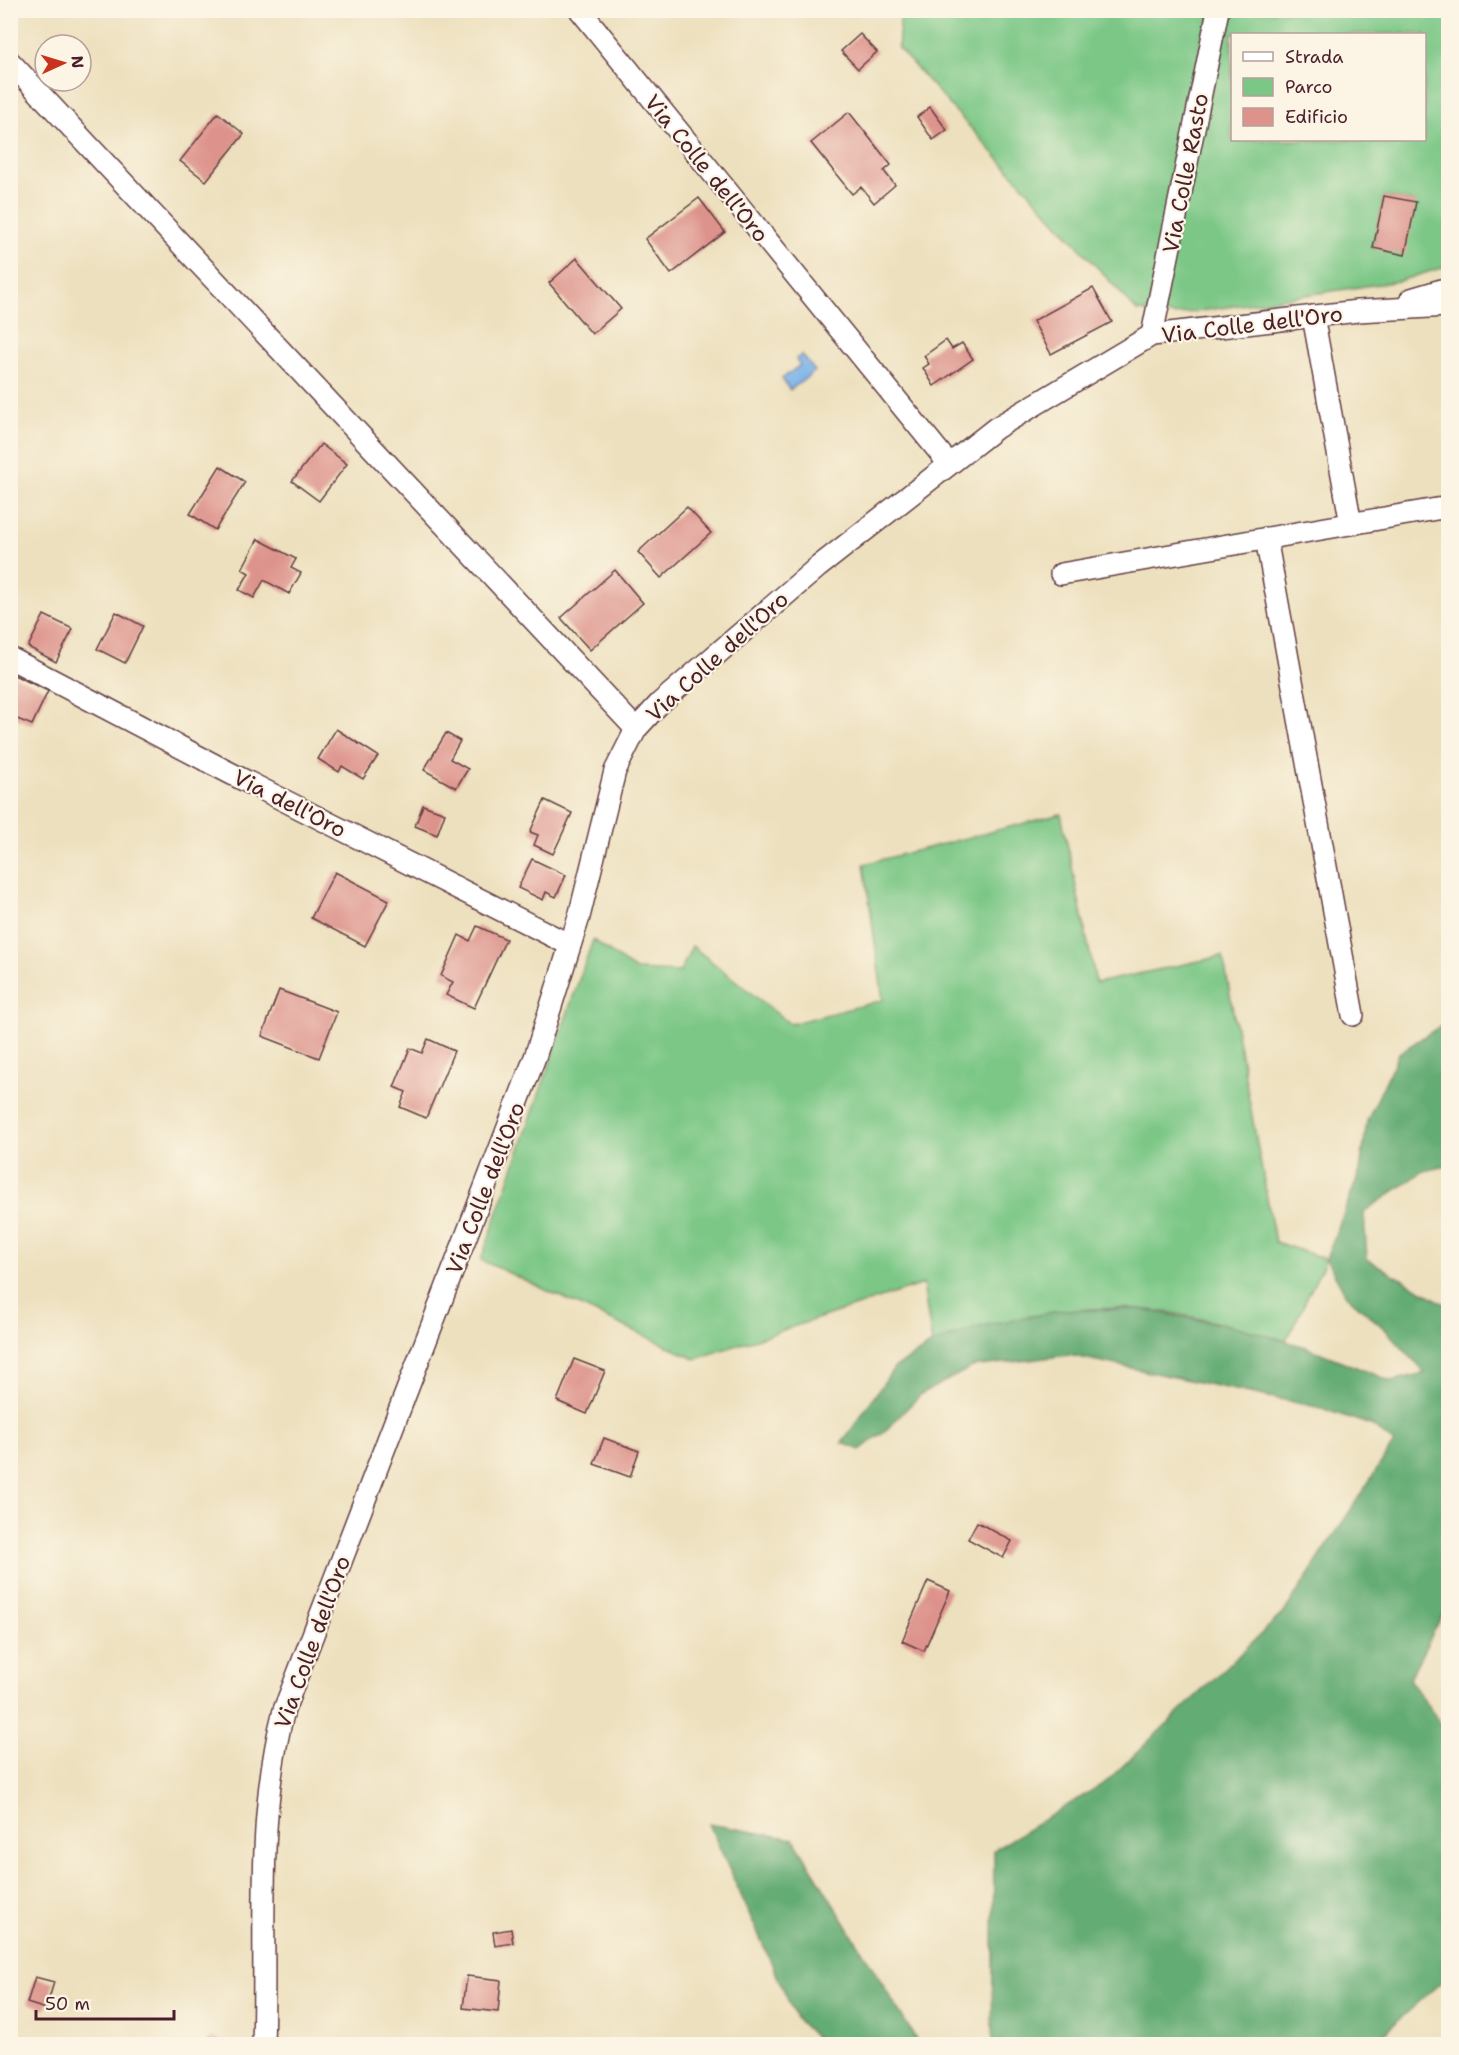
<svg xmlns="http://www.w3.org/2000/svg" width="1459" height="2055" font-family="'Shantell Sans',sans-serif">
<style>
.green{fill:#7bc786;stroke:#627358;stroke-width:1.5;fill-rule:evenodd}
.forest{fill:#64ac73;stroke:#57664f;stroke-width:1.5}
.water{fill:#77b1e8;stroke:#60688a;stroke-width:1.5}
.building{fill:#dd938b}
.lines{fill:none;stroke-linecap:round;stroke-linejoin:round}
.minor-casing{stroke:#623c41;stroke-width:24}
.minor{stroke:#fff;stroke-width:21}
.labels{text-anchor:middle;stroke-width:4.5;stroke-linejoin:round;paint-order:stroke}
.street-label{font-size:22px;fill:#4a1f2b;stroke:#fcf5e5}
</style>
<rect width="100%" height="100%" fill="#fcf5e5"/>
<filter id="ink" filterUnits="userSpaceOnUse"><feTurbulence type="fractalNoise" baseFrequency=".0167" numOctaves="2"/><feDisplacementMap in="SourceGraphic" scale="12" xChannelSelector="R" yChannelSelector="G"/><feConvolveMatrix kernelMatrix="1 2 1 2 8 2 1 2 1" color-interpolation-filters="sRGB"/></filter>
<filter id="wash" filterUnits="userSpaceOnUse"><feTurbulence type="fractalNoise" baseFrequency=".008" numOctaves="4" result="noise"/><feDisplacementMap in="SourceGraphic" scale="24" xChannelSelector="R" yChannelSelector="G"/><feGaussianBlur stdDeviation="1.35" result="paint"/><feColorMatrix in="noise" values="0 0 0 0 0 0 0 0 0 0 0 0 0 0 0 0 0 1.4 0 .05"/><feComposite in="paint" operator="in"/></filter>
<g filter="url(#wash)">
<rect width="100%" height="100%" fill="#ede0be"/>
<g class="green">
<path d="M901 11H1448V266L1399 281 1174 315 1137 311 898 48ZM1232 34H1424V140H1232ZM1384 196 1415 202 1373 248Z"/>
<path d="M1061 814 1096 983 1223 956 1275 1242 1326 1259 1286 1341C1242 1328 1183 1312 1138 1309 1067 1305 998 1320 932 1344L923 1284 695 1359 481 1260 593 940 635 970 680 972 692 946 790 1024 883 1000 864 864Z"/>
</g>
<g class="forest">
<path d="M1448 1021V1166L1424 1171 1364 1212 1367 1259 1448 1306V1604L1409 1679 1448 1734V1976L1372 2044H992L994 1850 1106 1782 1285 1611 1394 1443 1371 1425 1317 1407 1069 1355 972 1367 921 1394 887 1429 860 1450 842 1443 894 1368 932 1344 982 1326 1063 1310 1139 1309 1238 1327 1306 1347 1391 1381 1425 1373 1386 1330 1346 1295 1326 1259 1360 1171 1367 1121 1399 1053Z"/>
<path d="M709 1824 794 1839 919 2044H822L796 2018Z"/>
</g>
<path class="water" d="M802 355 815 371 790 390 782 379 800 365 796 359Z"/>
<g id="blocks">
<g class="building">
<path d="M860 34 877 52 858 69 841 51Z"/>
<path d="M930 107 947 130 933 140 917 117Z"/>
<path d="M849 112 891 165 884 171 895 185 874 203 861 187 852 194 811 143Z"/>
<path d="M218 113 244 134 206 181 180 161Z"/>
<path d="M1384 196 1416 202 1405 255 1373 248Z"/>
<path d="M699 198 725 232 671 274 645 239Z"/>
<path d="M577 258 621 309 592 334 549 283Z"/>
<path d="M1093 288 1112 322 1051 354 1033 321Z"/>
<path d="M946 340 952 349 962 343 973 359 934 386 923 368 929 364 924 356Z"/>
<path d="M321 444 347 464 319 501 292 481Z"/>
<path d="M220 466 245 482 215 530 190 514Z"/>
<path d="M687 507 711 533 661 578 638 552Z"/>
<path d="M258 539 296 559 291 568 301 573 289 594 264 580 254 598 239 590 249 573 242 569Z"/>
<path d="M615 570 643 603 590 650 561 618Z"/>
<path d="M116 612 143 626 125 663 97 649Z"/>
<path d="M44 615 73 629 56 662 28 647Z"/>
<path d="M14 675 48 691 32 725 10 716V684Z"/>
<path d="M336 729 378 756 363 779 342 766 339 772 318 759Z"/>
<path d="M446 733 460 741 450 759 468 769 456 788 424 770Z"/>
<path d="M545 800 572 813 553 854 534 845 538 835 530 832Z"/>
<path d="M423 805 445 813 437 835 415 826Z"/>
<path d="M532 859 566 875 556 897 546 892 543 900 518 888Z"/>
<path d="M335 872 389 900 365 946 311 918Z"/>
<path d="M477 926 506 939 474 1008 446 995 453 982 441 976 459 935 470 941Z"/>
<path d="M279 990 337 1012 319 1058 262 1036Z"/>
<path d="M428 1039 454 1051 426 1118 400 1107 406 1092 394 1087 410 1048 422 1053Z"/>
<path d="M574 1359 605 1371 587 1414 557 1401Z"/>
<path d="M604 1438 639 1451 630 1477 594 1464Z"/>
<path d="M977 1522 1012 1541 1003 1558 968 1539Z"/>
<path d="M928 1581 950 1591 924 1651 902 1641Z"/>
<path d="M511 1929 513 1943 495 1946 493 1932Z"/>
<path d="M467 1976 501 1980 498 2012 463 2008Z"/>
<path d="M35 1977 54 1982 46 2009 27 2003Z"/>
<path d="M210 2037 231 2044H208Z"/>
</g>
</g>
</g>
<g filter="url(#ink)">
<use href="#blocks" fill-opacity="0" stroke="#623c41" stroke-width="1.5"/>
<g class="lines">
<g class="minor-casing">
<g id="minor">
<path d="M580 10 949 464"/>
<path d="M10 62 636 729"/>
<path d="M1411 299 1448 288"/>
<path d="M1313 316 1351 524"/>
<path d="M1152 335 1218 10"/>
<path d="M1266 538 1353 1015"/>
<path d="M1061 574 1448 507"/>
<path d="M10 658 228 772 570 945"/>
<path d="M263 2044C267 1933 255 1820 284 1710L535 1057 579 917 615 771 636 729 660 703 818 567 996 428 1152 335 1358 311 1448 306"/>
</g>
</g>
<use href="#minor" class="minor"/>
</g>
</g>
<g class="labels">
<g class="street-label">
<text transform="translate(707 168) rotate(51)" y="8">Via Colle dell'Oro</text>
<text transform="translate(1185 173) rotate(-79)" y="8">Via Colle Rasto</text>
<text transform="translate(1252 324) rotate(-7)" y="8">Via Colle dell'Oro</text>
<text transform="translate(717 656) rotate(-42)" y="8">Via Colle dell'Oro</text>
<text transform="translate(290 803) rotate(27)" y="8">Via dell'Oro</text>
<text transform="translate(485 1188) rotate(-69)" y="8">Via Colle dell'Oro</text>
<text transform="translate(312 1642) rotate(-70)" y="8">Via Colle dell'Oro</text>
</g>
</g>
<rect width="1459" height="2055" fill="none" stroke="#fcf5e5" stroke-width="36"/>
<rect x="1231" y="33" width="195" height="108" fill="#fcf5e5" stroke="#b59f9b" stroke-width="1.5"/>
<rect x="1243" y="52" width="30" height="9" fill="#ffffff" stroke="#b59f9b" stroke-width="1.5"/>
<text x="1285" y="63" font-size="18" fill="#4a1f2b">Strada</text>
<rect x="1243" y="78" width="30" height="18" fill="#7bc786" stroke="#b59f9b" stroke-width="1.5"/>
<text x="1285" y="93" font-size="18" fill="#4a1f2b">Parco</text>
<rect x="1243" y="108" width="30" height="18" fill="#dd938b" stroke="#b59f9b" stroke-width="1.5"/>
<text x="1285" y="123" font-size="18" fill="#4a1f2b">Edificio</text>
<g transform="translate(63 63) rotate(86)"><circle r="28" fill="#fcf5e5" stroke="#b59f9b" stroke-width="1.5"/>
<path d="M0-4.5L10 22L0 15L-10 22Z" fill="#c8321e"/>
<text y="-9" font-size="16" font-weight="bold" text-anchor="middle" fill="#4a1f2b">N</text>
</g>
<path d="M36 2010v9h138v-9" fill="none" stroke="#4a1f2b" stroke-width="3"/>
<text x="45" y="2010" font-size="18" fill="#4a1f2b" stroke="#fcf5e5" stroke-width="4.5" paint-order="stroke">50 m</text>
</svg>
